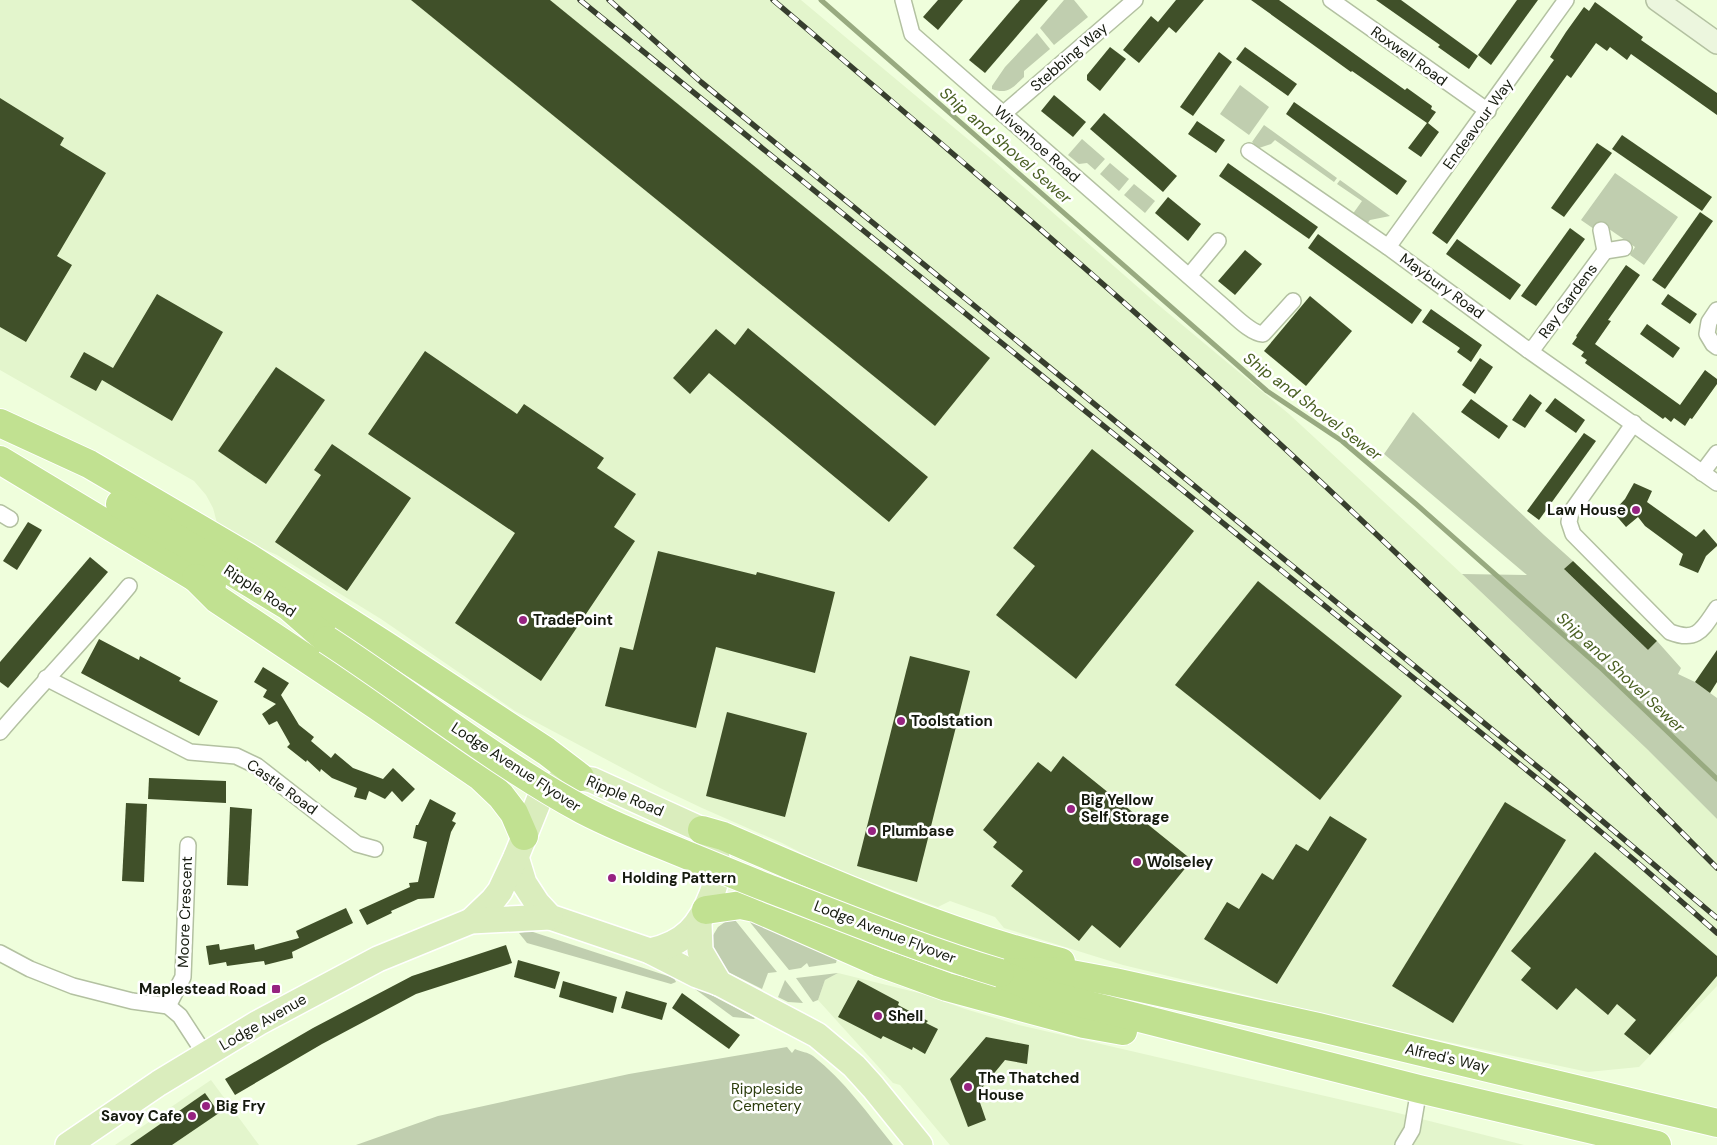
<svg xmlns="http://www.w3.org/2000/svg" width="1717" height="1145" font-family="'DM Sans',sans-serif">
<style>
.built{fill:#e3f5cc}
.green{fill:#c0ceaf}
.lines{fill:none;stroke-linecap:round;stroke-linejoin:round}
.stream{stroke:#98aa80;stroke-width:5}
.building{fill:#405029}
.street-casing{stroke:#b3c1a1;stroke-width:18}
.secondary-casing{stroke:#b3c1a1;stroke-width:24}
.primary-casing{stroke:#fff;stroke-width:28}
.highway-casing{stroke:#fff;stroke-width:30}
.street{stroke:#fff;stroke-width:15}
.secondary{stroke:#ecf6de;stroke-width:21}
.primary{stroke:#daedbd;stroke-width:25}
.highway{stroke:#c1e191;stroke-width:28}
.rail-casing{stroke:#373e2e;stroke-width:5.5}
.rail{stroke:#fff;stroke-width:4;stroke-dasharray:11;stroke-linecap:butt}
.highway-bridge-casing{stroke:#fff;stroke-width:30;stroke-linecap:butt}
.highway-bridge{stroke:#c1e191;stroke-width:28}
.poi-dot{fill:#962381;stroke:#fff;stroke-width:2}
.labels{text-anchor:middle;stroke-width:5;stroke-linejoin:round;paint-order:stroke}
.street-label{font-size:15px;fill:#151a0e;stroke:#fff}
.poi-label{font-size:15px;font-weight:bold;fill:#151a0e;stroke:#fff;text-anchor:start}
.park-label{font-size:15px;fill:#2c3d0d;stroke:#fff}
.water-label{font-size:16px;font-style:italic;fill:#495f21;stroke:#fff}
</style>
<rect width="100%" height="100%" fill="#effedc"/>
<g class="built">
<path d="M0 0H801L994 161 1156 303 1289 414 1462 574 1648 750 1717 819V986L1639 1067 1588 1072 1365 1024 1123 965 1004 928 995 917 950 901 938 907 825 865 782 843 702 808 660 788 515 711 381 619 277 555 237 537 217 523 213 508 206 495 194 481 0 370Z"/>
<path d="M838 973 923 994 965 1009 1019 1025 1390 1111 1524 1145H950L900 1085 893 1083 818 1000 825 980Z"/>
<path d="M211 1080 259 1145H115Z"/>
</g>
<g class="green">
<path d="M1064 0H1074L1088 17 1054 45 1040 28Z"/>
<path d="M1037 33 1050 49 1024 71V77C1013 87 1008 95 992 89V86L1005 67Z"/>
<path d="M1240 85 1269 107 1249 135 1220 114Z"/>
<path d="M1264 125 1337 178 1334 182 1275 140 1271 144 1259 148 1252 142Z"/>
<path d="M1082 139 1105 159 1095 170 1087 163 1079 164 1068 155Z"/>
<path d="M1110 163 1129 179 1119 191 1100 174Z"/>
<path d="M1615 173 1678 217 1644 265 1630 255 1635 247 1599 222 1594 229 1581 220Z"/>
<path d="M1340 180 1390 216 1370 220 1366 225 1352 215 1362 201 1337 184Z"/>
<path d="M1134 184 1155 201 1145 213 1124 195Z"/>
<path d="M1413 412 1544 535 1573 561 1565 570 1648 650 1657 641 1681 668 1678 674 1695 682 1717 698V819L1648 750 1462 574 1527 575 1384 454Z"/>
<path d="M733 919 735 920 777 972 768 973 762 989 724 970 711 946 712 937 718 927 725 922Z"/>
<path d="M749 921 831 954 837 959 836 963 809 967 807 963 801 968 789 970Z"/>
<path d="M530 931 674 978 676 982 671 984 527 943 519 933Z"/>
<path d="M838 973 825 980 818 1000 813 1002 796 978Z"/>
<path d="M785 980 803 1003 788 1002 778 997Z"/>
<path d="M696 987 755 1018 754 1019 733 1017 695 989Z"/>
<path d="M787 1047 792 1053 795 1049C801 1052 808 1052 813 1056 844 1080 868 1114 893 1145H356L438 1116 629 1074Z"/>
</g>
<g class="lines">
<path class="stream" d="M821 0 1267 391 1342 441 1416 504 1603 670 1717 779"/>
</g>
<g class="building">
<path d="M411 0H550L990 358 935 426Z"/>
<path d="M938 0H963L938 30 923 17Z"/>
<path d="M1020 0H1048L985 73 969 60Z"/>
<path d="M1176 0H1204L1176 33 1169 27 1139 63 1123 50 1151 16 1158 22Z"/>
<path d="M1251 0H1279L1405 90 1407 88 1432 106 1431 109 1436 112 1428 123 1439 132 1421 157 1408 148 1427 123 1352 71 1351 72Z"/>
<path d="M1376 0H1401L1478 56 1469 69 1438 47 1440 45Z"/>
<path d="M1517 0H1538L1491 65 1478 55Z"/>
<path d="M1595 2 1643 37 1641 40 1717 93V115L1631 54 1627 60 1610 47 1607 51 1596 43 1571 78 1567 75 1447 244 1432 233 1551 64 1554 60 1550 57 1566 32 1584 7 1589 11Z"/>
<path d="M1110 47 1126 59 1100 91 1087 80V75Z"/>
<path d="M1245 47 1297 84 1288 96 1236 59Z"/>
<path d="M1219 52 1232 62 1193 116 1180 107Z"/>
<path d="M1054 95 1086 122 1073 137 1041 111Z"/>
<path d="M0 98 64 138 60 145 106 173 57 256 72 265 26 342 0 327Z"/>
<path d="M1294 102 1407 181 1397 195 1286 114Z"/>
<path d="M1104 113 1177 176 1163 192 1090 129Z"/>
<path d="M1197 121 1225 140 1216 153 1188 134Z"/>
<path d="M1622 135 1712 197 1702 211 1612 149Z"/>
<path d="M1597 143 1612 153 1564 217 1551 208Z"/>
<path d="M1228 163 1318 227 1309 239 1219 176Z"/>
<path d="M1168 197 1201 224 1188 241 1155 213Z"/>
<path d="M1700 212 1713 221 1665 289 1652 280Z"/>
<path d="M1570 228 1585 239 1536 306 1521 296Z"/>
<path d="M1318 234 1422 310 1412 324 1308 248Z"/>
<path d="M1457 239 1521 285 1510 300 1446 254Z"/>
<path d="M1245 250 1262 264 1235 295 1218 281Z"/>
<path d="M1626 265 1640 275 1608 320 1611 321 1595 344 1680 405 1705 370 1717 379V384L1692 419 1690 418 1685 426 1674 418 1671 422 1665 417 1663 419 1585 363 1587 360 1581 356 1584 352 1572 344 1577 337 1576 336Z"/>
<path d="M157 294 223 332 172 421 102 380 96 391 70 377 84 352 113 368Z"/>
<path d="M1668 294 1697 314 1690 324 1661 304Z"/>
<path d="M1310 296 1352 331 1306 386 1264 351Z"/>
<path d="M1431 309 1482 345 1471 362 1457 352 1460 348 1422 322Z"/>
<path d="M1647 324 1680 348 1673 358 1640 334Z"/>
<path d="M748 328 928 477 889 522 709 373 690 394 673 378 716 329 735 345Z"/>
<path d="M425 351 517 414 524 404 604 458 597 468 636 494 614 527 635 541 541 681 455 623 515 533 368 434Z"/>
<path d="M1480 358 1493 367 1475 394 1462 385Z"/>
<path d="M276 367 325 400 266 484 218 451Z"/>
<path d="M1530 394 1542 403 1525 428 1512 420Z"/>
<path d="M1555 398 1585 420 1576 433 1545 411Z"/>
<path d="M1471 399 1508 426 1499 439 1461 412Z"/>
<path d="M1584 433 1596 441 1539 520 1527 511Z"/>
<path d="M332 444 411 498 347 591 275 542 321 475 314 470Z"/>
<path d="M1092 449 1194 531 1076 679 996 615 1035 566 1013 548Z"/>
<path d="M1634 483 1652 491 1647 502 1696 537 1704 529 1717 544V546L1706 556 1698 573 1679 565 1683 554 1645 526 1638 517 1626 527 1613 512 1625 499Z"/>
<path d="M28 522 42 530 17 570 3 561Z"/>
<path d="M658 551 756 575 757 572 835 592 815 673 716 647 696 728 605 706 620 647 633 650Z"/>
<path d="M90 557 108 572 8 688 0 682V662Z"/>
<path d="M1573 561 1657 641 1648 650 1564 569Z"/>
<path d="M1258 581 1402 696 1320 800 1175 685Z"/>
<path d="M99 639 139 660 140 656 181 678 179 681 218 701 199 736 81 673Z"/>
<path d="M1717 650V682L1710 693 1695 682Z"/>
<path d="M910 656 970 671 917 882 857 866Z"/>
<path d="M263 667 289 683 281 695 299 725 314 737 311 741 331 758 335 753 353 768 383 779 393 768 415 789 402 802 392 791 385 799 369 791 366 800 354 797 357 788 332 778 321 769 320 772 307 760 306 762 287 747 290 744 277 721 269 725 262 714 276 704 263 697 267 690 254 682Z"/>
<path d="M727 712 807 733 785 817 706 796Z"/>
<path d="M1063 756 1192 860 1120 948 1092 925 1079 941 1011 886 1023 871 993 847 997 842 983 830 1038 762 1051 772Z"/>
<path d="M149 778 226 781V803L148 799Z"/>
<path d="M430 799 456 813 452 821 456 823 451 832 434 898 418 899 391 911 392 913 367 925 359 910 410 887 409 883 418 882 427 842 413 838 416 825H418Z"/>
<path d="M1505 802 1566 840 1453 1023 1392 986Z"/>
<path d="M126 803 147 804 144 882 122 881Z"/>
<path d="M230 807 252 809 248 886 227 885Z"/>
<path d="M1330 816 1367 839 1277 984 1204 939 1227 902 1239 909 1262 873 1273 880 1296 844 1308 851Z"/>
<path d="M1595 852 1717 956V976L1650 1055 1624 1034 1636 1020 1617 1004 1608 1015 1576 988 1557 1010 1521 980 1531 968 1511 951Z"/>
<path d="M346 908 353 923 292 952 293 958 265 965 264 961 227 966 226 962 209 965 206 946 219 944 220 950 254 944 255 950 299 938 296 931Z"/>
<path d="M506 945 512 963 416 994 322 1044 235 1095 225 1079 313 1028 412 976Z"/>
<path d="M518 960 560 972 555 989 514 977Z"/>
<path d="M858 980 899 1002 898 1005 928 1021 926 1023 938 1029 925 1054 913 1047 912 1050 883 1036 881 1039 838 1017Z"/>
<path d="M563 981 617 997 613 1013 559 997Z"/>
<path d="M626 991 667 1003 662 1020 621 1008Z"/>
<path d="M682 993 740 1035 729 1049 672 1008Z"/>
<path d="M986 1037 1029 1045 1027 1064 1005 1060 977 1094 986 1120 968 1127 950 1079Z"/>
<path d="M205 1093 219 1113 172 1145H130Z"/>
</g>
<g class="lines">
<g class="street-casing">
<g id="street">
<path d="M903 0 912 34 1224 307C1235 316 1250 333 1263 334L1293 301"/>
<path d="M1331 0 1488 111"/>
<path d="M1003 114 1135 0"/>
<path d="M1249 151 1388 247 1528 350 1717 483"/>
<path d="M1601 230 1605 251 1624 248"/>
<path d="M1388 247 1566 0"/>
<path d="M1189 276 1218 241"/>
<path d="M1717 310 1709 322 1707 334 1713 344 1717 347"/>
<path d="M1528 350 1535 346 1605 251"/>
<path d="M1634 423 1571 512 1569 522 1573 534 1670 632C1698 643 1703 628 1717 608"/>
<path d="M1702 473 1717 453"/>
<path d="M0 513 10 519"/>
<path d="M46 678 190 752 236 756 257 766 357 844 375 849"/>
<path d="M0 732C42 683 88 636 129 586"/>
<path d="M0 953 30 969 73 986 132 1001 168 1006 180 1016 206 1056"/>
<path d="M168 1006 183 977 188 845"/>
<path d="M1403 1145 1412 1130 1419 1089"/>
</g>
</g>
<g class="secondary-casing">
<path id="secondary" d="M1657 0 1717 43"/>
</g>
<g class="primary-casing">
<g id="primary">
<path d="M516 857 524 883 537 903 550 917 650 951 697 975 719 983 817 1035 854 1066 873 1087 920 1145"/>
<path d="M471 921 493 900 500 891 516 857 539 800C554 780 568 775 592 780L702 830C721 851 721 868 712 894 700 926 684 944 650 951"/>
<path d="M699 923 700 951 719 983"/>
<path d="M68 1145 159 1083 258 1023 378 959 471 921 550 917"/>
</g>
</g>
<g class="highway-casing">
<g id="highway">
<path d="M0 423 89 464 246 556 388 647 546 751 580 777"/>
<path d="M0 460 196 578 212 584"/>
<path d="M120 504 288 606 327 640"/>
<path d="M196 578 217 599 376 705 481 777 501 796 514 813 524 836"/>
<path d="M702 830 723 836C833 884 945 933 1061 962"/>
<path d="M706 910 741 905 755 908 878 962 947 987 1084 1024 1123 1031"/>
<path d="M1000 973 1055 971 1114 982 1318 1027 1717 1123"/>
<path d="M1006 976 1049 995 1419 1089 1657 1145"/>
</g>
</g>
<use href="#street" class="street"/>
<use href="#secondary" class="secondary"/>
<use href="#primary" class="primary"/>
<use href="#highway" class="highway"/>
<g class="rail-casing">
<g id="rail">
<path d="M580 0 1550 789 1640 865 1717 933"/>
<path d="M609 0 701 82 1561 786 1717 918"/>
<path d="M773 0C902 110 1032 220 1158 333 1350 505 1536 685 1717 868"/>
</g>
</g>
<use href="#rail" class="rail"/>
<g class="highway-bridge-casing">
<path id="highway-bridge" d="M327 640C413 696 493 761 583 810 610 824 639 836 667 847 699 860 732 874 765 887 843 917 920 949 1000 973"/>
</g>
<use href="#highway-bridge" class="highway-bridge"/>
</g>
<g class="poi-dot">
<circle cx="1636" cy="510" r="5"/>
<circle cx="523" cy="620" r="5"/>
<circle cx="901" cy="721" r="5"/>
<circle cx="1071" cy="809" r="5"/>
<circle cx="872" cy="831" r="5"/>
<circle cx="1137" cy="862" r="5"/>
<circle cx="612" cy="878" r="5"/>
<rect x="271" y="984" width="10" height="10" rx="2.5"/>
<circle cx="878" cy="1016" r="5"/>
<circle cx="968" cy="1087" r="5"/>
<circle cx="206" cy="1106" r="5"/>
<circle cx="192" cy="1116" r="5"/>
</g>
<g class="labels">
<g class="street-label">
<text transform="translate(1409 56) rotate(36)" y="5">Roxwell Road</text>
<text transform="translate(1069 57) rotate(-41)" y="5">Stebbing Way</text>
<text transform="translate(1478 124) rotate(-54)" y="5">Endeavour Way</text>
<text transform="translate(1037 144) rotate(41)" y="5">Wivenhoe Road</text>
<text transform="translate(1442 286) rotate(36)" y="5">Maybury Road</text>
<text transform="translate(1568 301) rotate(-54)" y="5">Ray Gardens</text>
<text transform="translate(260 591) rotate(33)" y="5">Ripple Road</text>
<text transform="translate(516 767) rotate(33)" y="5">Lodge Avenue Flyover</text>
<text transform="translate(282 787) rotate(36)" y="5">Castle Road</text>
<text transform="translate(625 796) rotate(23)" y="5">Ripple Road</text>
<text transform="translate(185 912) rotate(-88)" y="5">Moore Crescent</text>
<text transform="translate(885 932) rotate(21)" y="5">Lodge Avenue Flyover</text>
<text transform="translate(263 1022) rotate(-30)" y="5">Lodge Avenue</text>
<text transform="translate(1447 1058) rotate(13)" y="5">Alfred's Way</text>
</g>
<g class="poi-label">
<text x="1626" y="515" text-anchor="end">Law House</text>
<text x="533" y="625">TradePoint</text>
<text x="911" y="726">Toolstation</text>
<text x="1081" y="805">Big Yellow<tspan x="1081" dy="17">Self Storage</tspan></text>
<text x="882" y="836">Plumbase</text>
<text x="1147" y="867">Wolseley</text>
<text x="622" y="883">Holding Pattern</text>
<text x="266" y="994" text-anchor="end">Maplestead Road</text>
<text x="888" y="1021">Shell</text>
<text x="978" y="1083">The Thatched<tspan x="978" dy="17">House</tspan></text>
<text x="216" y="1111">Big Fry</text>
<text x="182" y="1121" text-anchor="end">Savoy Cafe</text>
</g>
<g class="park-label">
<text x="767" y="1094">Rippleside<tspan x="767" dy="17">Cemetery</tspan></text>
</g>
<g class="water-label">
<text transform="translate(1006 145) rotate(41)" y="6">Ship and Shovel Sewer</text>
<text transform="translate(1313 406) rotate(37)" y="6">Ship and Shovel Sewer</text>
<text transform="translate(1621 672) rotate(43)" y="6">Ship and Shovel Sewer</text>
</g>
</g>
</svg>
